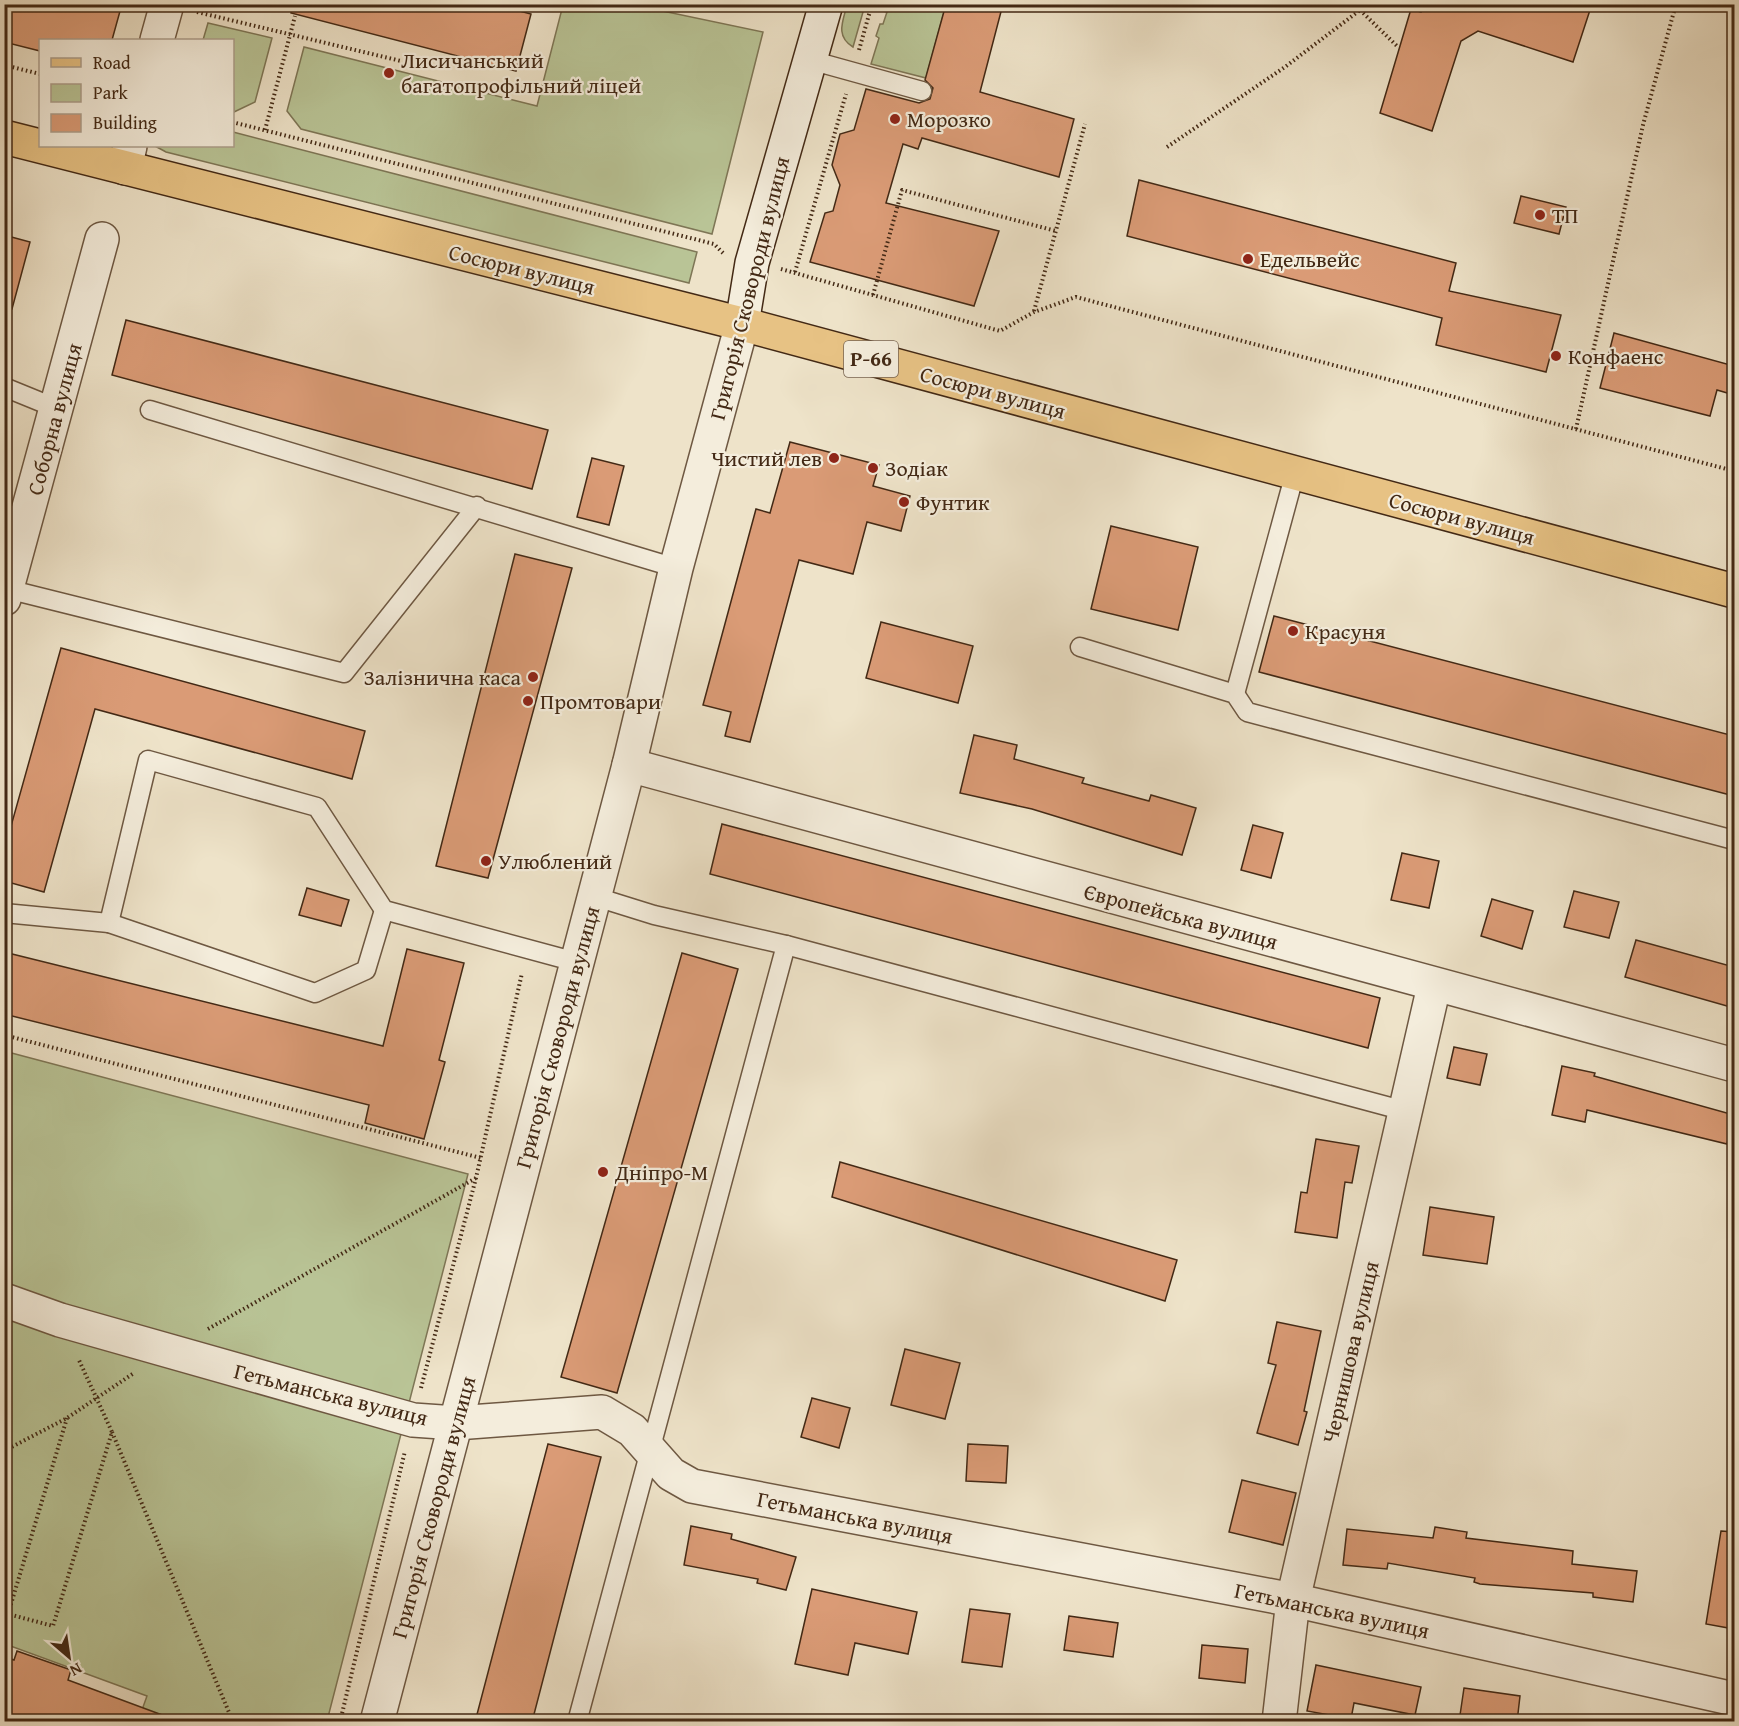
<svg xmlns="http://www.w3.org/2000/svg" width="1739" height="1726" font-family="'Gentium Book Plus',serif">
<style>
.green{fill:#b9c496;stroke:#7e7656;stroke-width:1.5}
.building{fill:#da9b76;stroke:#432915;stroke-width:1.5}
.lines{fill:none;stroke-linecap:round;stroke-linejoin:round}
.service-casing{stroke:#6e5842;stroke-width:21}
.minor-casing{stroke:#6e5842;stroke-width:36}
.tertiary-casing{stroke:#6e5842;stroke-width:36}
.secondary-casing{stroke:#432915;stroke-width:36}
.primary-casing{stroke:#432915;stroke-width:36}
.path{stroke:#432915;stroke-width:4;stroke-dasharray:1.5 3;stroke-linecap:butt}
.service{stroke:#f4eddc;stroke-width:18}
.minor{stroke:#f4eddc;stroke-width:33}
.tertiary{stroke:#f4eddc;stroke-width:33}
.secondary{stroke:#f4eddc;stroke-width:33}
.primary{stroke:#e7c284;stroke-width:33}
.poi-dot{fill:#8f2418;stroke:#f4eddc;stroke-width:2}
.labels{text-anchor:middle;stroke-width:4.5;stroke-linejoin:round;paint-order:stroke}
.shield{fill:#f4eddc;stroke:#786451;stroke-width:1.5}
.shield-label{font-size:21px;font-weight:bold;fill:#432915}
.poi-label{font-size:22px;fill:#432915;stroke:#f4eddc;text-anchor:start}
.street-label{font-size:22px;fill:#432915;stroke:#f4eddc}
</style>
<rect width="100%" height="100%" fill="#eee3c9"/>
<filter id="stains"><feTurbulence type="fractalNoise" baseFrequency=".00333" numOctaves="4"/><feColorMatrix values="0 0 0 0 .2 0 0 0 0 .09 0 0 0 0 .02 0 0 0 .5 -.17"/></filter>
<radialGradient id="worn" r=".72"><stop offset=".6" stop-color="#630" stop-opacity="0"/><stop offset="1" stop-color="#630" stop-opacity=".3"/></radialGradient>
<g class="green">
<path d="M563 5H634L763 32 712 234 301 129 287 111 304 47 537 106Z"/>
<path d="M847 5H865L853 47C835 36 843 21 847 5Z"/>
<path d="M885 5H946L926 78 871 64 879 38 876 36 880 24H883L887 12 883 11Z"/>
<path d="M208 23 272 38 255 102 234 112 232 40H203Z"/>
<path d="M233 132 697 252 689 283 166 152 155 146H232Z"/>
<path d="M4 1051 468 1174 327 1721H138L147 1696 5 1644Z"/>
</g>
<g class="building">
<path d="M4 4H122L112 40H40V51L4 42Z"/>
<path d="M292 4H493L531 14 516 71 291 13Z"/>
<path d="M946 4H1003L980 92 1074 119 1059 177 922 138 918 149 903 144 886 203 999 231 974 306 810 262 825 213 833 211 840 185 832 165 840 134 854 130 866 89 919 103 930 99 933 88 925 80Z"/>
<path d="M1424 4H1568L1590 10 1573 62 1478 31 1461 41 1432 131 1380 113 1411 9 1421 12Z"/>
<path d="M1139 180 1456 263 1449 291 1561 315 1546 372 1436 345 1442 318 1127 236Z"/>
<path d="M1521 196 1566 207 1559 234 1514 223Z"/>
<path d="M4 235 30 242 12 309 4 308Z"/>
<path d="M126 320 548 430 532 489 112 375Z"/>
<path d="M1614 333 1734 366V395L1717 390 1710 416 1600 388Z"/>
<path d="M790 442 879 465 873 486 910 496 901 531 867 522 853 574 799 560 750 742 725 736 731 712 703 705 756 509 770 513Z"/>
<path d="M592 458 624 466 609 525 577 517Z"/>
<path d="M1111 526 1198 547 1178 630 1091 609Z"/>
<path d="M515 554 572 568 488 878 436 866Z"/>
<path d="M1274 616 1734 736V796L1259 672Z"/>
<path d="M881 622 973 646 958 703 866 678Z"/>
<path d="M61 648 365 731 352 779 95 709 44 892 4 881V851Z"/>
<path d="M974 735 1017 745 1014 759 1084 778 1082 783 1149 801 1151 795 1196 808 1182 855 1032 809 960 793Z"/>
<path d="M722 824 1380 998 1368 1048 710 874Z"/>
<path d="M1253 825 1283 833 1271 878 1241 870Z"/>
<path d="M1402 853 1439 861 1429 908 1391 900Z"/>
<path d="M307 888 349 900 341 926 299 915Z"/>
<path d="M1574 891 1619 902 1609 938 1564 927Z"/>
<path d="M1492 899 1533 911 1522 949 1481 936Z"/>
<path d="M1636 940 1734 967V1008L1625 977Z"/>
<path d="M407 949 464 963 439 1060 445 1062 424 1139 365 1123 369 1105 4 1014V952L383 1046Z"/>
<path d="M682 953 738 969 617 1393 561 1377Z"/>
<path d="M1454 1047 1487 1054 1480 1085 1447 1078Z"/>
<path d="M1562 1066 1595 1073 1594 1076 1734 1115 1727 1144 1587 1110 1585 1122 1552 1115Z"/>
<path d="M1316 1139 1359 1146 1352 1183 1345 1182 1337 1238 1295 1232 1301 1192 1307 1193Z"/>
<path d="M840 1162 1177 1260 1165 1301 832 1197Z"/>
<path d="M1430 1207 1494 1217 1487 1264 1423 1255Z"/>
<path d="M1277 1322 1321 1331 1304 1411 1307 1412 1298 1445 1257 1433 1276 1365 1268 1363Z"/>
<path d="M905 1349 960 1363 945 1419 891 1405Z"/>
<path d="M812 1398 850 1408 839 1448 801 1437Z"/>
<path d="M548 1444 601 1457 532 1722H475Z"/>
<path d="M968 1444 1008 1446 1006 1483 966 1481Z"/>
<path d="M1242 1480 1296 1493 1283 1545 1229 1532Z"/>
<path d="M691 1526 732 1534 731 1539 796 1557 786 1590 757 1583 758 1579 684 1565Z"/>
<path d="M1435 1527 1467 1532 1466 1538 1573 1551 1572 1564 1637 1571 1633 1602 1593 1597V1593L1480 1584 1474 1582 1475 1578 1388 1563 1387 1569 1343 1565 1347 1529 1433 1538Z"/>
<path d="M1721 1531 1734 1532V1629L1706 1624Z"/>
<path d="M812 1589 917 1612 908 1654 855 1643 848 1675 795 1664Z"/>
<path d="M970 1609 1010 1614 1002 1667 962 1662Z"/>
<path d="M1069 1616 1118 1623 1113 1657 1064 1650Z"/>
<path d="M1202 1645 1248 1649 1245 1683 1199 1678Z"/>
<path d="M17 1651 71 1670 68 1680 173 1719 172 1722H4V1657L14 1660Z"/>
<path d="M1316 1665 1421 1687 1415 1715 1354 1703 1351 1719 1307 1711Z"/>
<path d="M1464 1688 1520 1696 1517 1722H1459Z"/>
</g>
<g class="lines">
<g class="service-casing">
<g id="service">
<path d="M810 60 922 91"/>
<path d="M4 387 58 409"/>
<path d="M150 410 676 568"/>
<path d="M7 589 344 673 477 506"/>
<path d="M1080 647 1235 694 1247 712 1734 840"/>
<path d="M1235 694 1295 473"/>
<path d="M593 896 654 915 786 945 1405 1111"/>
<path d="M4 913 109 923 148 760 317 807 384 910 576 962"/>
<path d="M109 923 315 993 366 970 384 910"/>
<path d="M577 1722 786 945"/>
</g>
</g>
<g class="minor-casing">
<g id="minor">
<path d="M157 40 167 4"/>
<path d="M125 168 130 146"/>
<path d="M4 599 102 239"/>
<path d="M629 765 1734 1065"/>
<path d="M4 1300 60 1320 413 1420 456 1423 602 1412 632 1430 671 1474 692 1486 1293 1600 1734 1699"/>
<path d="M1279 1722 1293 1600 1434 986"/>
</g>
</g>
<g class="tertiary-casing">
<path id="tertiary" d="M377 1722 629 765 676 568 742 324"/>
</g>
<g class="secondary-casing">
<path id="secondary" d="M742 324 752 263 826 4"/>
</g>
<g class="primary-casing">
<path id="primary" d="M4 137 742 324 1734 591"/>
</g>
<g class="path">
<path d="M1360 10 1398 47"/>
<path d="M197 12 401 61"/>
<path d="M859 50 872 4"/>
<path d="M4 65 40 74"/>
<path d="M1729 115 1734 120"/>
<path d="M232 122 714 244 723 253"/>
<path d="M265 130 295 16"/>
<path d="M1167 147 1285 67 1368 4"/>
<path d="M781 269 1000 331 1034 312 1076 297 1734 471"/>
<path d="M795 272 846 94"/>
<path d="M873 295 902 190 1056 231"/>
<path d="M1034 311 1085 124"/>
<path d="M1576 429 1643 125 1676 4"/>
<path d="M4 1035 481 1158"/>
<path d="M208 1329 476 1178"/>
<path d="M421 1388 476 1178 522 973"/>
<path d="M67 1418 8 1614 53 1626 112 1432 78 1358"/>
<path d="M112 1432 233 1722"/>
<path d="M4 1451 67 1418 134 1373"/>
<path d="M340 1722 405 1451"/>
</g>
<use href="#service" class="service"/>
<use href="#minor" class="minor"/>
<use href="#tertiary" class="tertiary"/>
<use href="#secondary" class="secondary"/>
<use href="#primary" class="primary"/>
</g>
<g class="poi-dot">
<circle cx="389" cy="73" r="6"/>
<circle cx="895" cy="119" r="6"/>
<circle cx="1540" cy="215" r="6"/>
<circle cx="1248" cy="259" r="6"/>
<circle cx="1556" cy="356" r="6"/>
<circle cx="834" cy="458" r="6"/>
<circle cx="873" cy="468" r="6"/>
<circle cx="904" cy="502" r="6"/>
<circle cx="1293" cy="631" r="6"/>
<circle cx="533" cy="677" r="6"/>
<circle cx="528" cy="701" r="6"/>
<circle cx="486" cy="861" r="6"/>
<circle cx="603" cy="1172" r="6"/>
</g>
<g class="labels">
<rect class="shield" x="844" y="341" width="54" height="36" rx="4.5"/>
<g class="shield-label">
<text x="871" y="366">Р-66</text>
</g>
<g class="poi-label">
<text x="401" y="68">Лисичанський<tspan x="401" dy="25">багатопрофільний ліцей</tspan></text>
<text x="907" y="127">Морозко</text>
<text x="1552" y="223">ТП</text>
<text x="1260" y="267">Едельвейс</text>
<text x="1568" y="364">Конфаенс</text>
<text x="822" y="466" text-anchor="end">Чистий лев</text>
<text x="885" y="476">Зодіак</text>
<text x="916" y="510">Фунтик</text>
<text x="1305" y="639">Красуня</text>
<text x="521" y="685" text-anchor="end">Залiзнична каса</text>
<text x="540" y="709">Промтовари</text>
<text x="498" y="869">Улюблений</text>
<text x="615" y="1180">Днiпро-М</text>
</g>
<g class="street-label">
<text transform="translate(522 269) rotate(14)" y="8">Сосюри вулиця</text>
<text transform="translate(749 288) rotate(-76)" y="8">Григорія Сковороди вулиця</text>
<text transform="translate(993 392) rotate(15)" y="8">Сосюри вулиця</text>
<text transform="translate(54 419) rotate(-75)" y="8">Соборна вулиця</text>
<text transform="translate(1462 518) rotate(15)" y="8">Сосюри вулиця</text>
<text transform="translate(1181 916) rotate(15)" y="8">Європейська вулиця</text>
<text transform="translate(557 1037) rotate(-75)" y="8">Григорія Сковороди вулиця</text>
<text transform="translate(1350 1352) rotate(-77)" y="8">Чернишова вулиця</text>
<text transform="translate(331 1394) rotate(14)" y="8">Гетьманська вулиця</text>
<text transform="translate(433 1507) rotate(-75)" y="8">Григорія Сковороди вулиця</text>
<text transform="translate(855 1517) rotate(11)" y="8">Гетьманська вулиця</text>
<text transform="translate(1332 1610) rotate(12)" y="8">Гетьманська вулиця</text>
</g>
</g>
<rect width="1739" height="1726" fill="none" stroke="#eee3c9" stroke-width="24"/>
<rect x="6" y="6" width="1727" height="1714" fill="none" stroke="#432915" stroke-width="3"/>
<rect x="12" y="12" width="1715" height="1702" fill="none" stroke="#432915" stroke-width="1.5"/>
<rect x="39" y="39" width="195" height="108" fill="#f4eddc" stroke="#ad9f8c" stroke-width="1.5"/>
<rect x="51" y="58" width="30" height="9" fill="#e7c284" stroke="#ad9f8c" stroke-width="1.5"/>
<text x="93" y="69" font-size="18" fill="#432915">Road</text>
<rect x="51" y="84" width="30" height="18" fill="#b9c496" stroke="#ad9f8c" stroke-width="1.5"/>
<text x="93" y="99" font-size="18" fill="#432915">Park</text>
<rect x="51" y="114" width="30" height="18" fill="#da9b76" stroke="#ad9f8c" stroke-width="1.5"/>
<text x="93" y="129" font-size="18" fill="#432915">Building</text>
<g transform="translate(69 1657) rotate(151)" stroke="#f4eddc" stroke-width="4.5" paint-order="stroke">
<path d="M0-4.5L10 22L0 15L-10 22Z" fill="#432915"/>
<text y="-9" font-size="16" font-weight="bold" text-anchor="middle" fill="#432915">N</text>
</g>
<rect width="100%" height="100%" filter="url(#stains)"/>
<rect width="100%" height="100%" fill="url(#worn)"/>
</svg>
